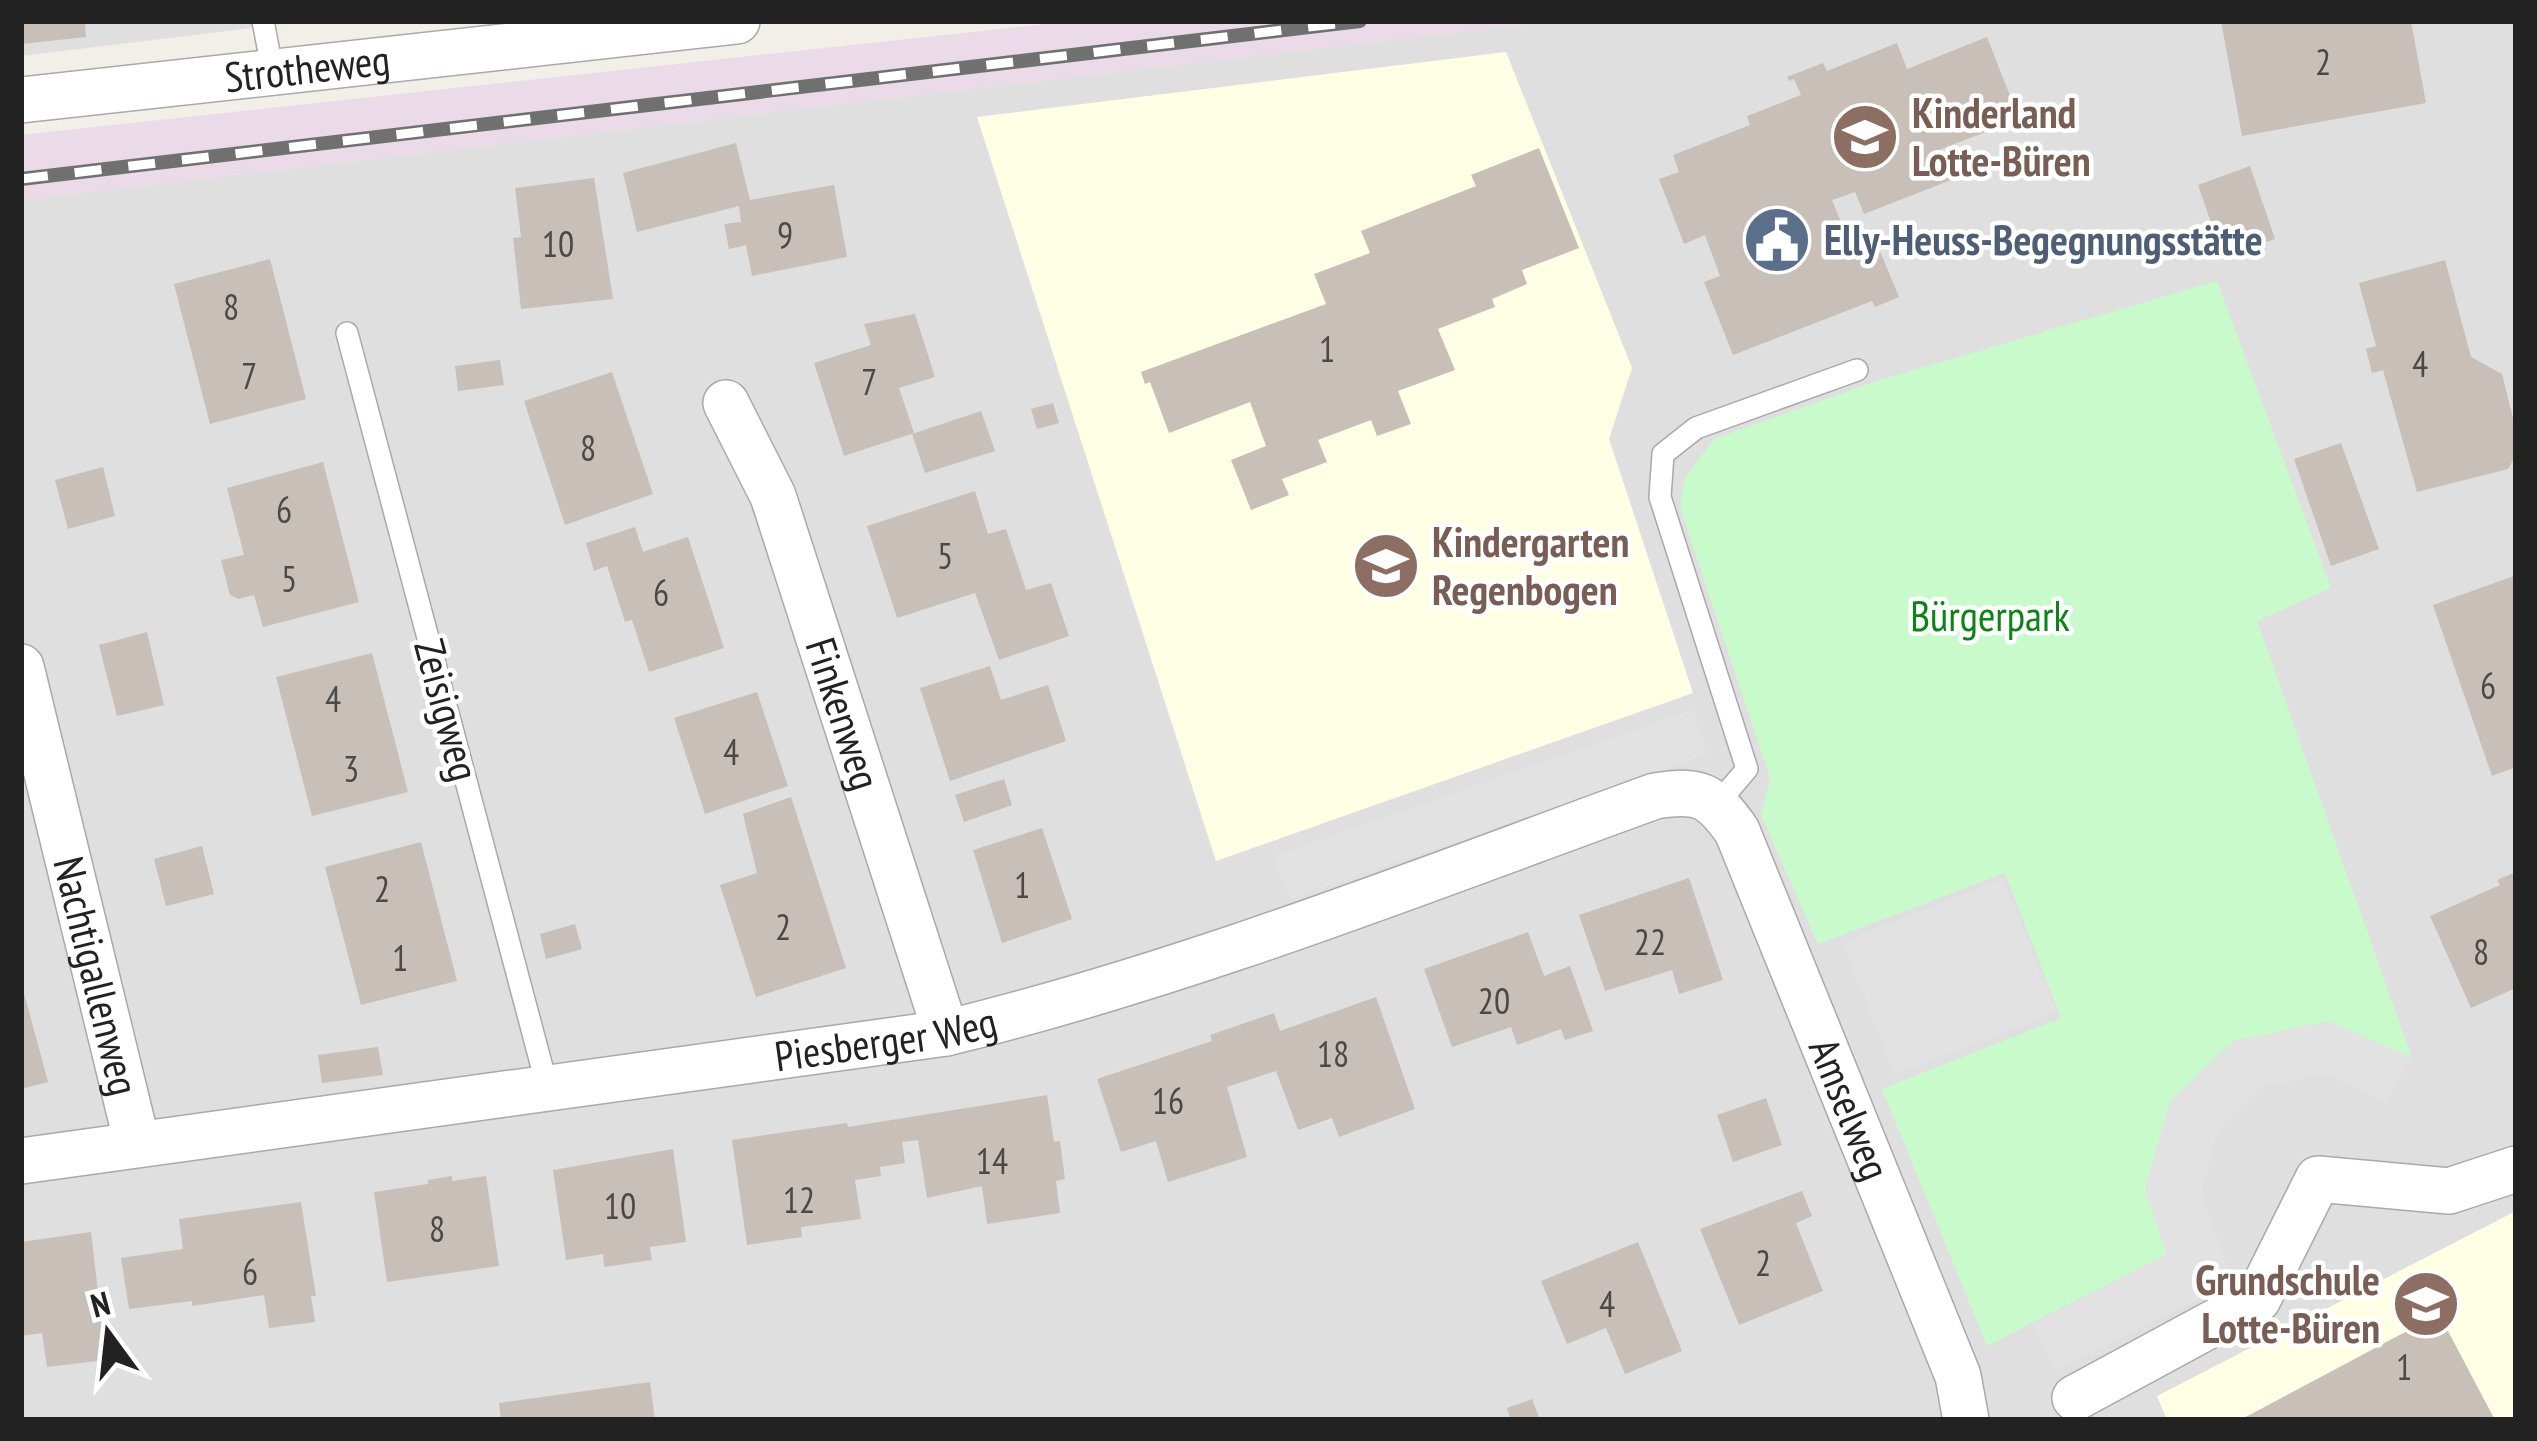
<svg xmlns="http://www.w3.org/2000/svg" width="2537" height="1441" font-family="'PT Sans Narrow',sans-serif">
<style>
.residential{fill:#e0dfdf}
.industrial{fill:#ebdbe8}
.education{fill:#ffffe5}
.park{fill:#c8facc}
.parking{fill:#e2e2e2}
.building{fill:#c7bfb8}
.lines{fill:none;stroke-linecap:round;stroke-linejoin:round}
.service-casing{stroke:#a9a9a9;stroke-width:24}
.minor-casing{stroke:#a9a9a9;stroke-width:48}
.service{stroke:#fff;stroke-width:21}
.minor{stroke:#fff;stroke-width:45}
.rail-casing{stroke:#707070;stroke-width:14}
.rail{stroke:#fff;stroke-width:9;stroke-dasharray:27;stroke-linecap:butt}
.labels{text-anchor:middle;stroke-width:9;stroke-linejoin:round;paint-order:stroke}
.number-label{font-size:36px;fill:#4b4948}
.street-label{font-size:42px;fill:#222;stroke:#fff}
.education-label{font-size:42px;font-weight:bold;fill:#785e54;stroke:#fff;text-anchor:start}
.service-label{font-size:42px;font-weight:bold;fill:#4e5e75;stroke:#fff;text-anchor:start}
.park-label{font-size:42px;fill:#0c8416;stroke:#fff}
</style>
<rect width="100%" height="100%" fill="#f2efe9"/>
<g class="residential">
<path d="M21 21H309L21 56Z"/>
<path d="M1552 21H2516V1420H21V200Z"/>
</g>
<path class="industrial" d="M1074 21H1552L21 200V135Z"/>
<g class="education">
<path d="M1506 52 1632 368 1609 439 1693 693 1216 861 977 117Z"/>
<path d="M2516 1211V1420H2167L2157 1396Z"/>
</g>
<path class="park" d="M2217 281 2331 588 2257 621 2412 1058 2328 1021 2234 1041 2170 1101 2145 1189 2167 1254 1987 1346 1882 1089 2061 1018 2005 873 1818 944 1761 815 1770 777 1680 507 1685 478 1714 439 1880 380Z"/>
<g class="parking">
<path d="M1692 710 1707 754 1290 899 1274 856Z"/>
<path d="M2003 879 2056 1012 1895 1075 1843 942Z"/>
<path d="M2328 1021 2412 1058 2385 1101 2327 1074 2263 1086 2218 1129 2201 1192 2232 1281 2057 1371 2033 1324 2167 1254 2145 1189 2170 1101 2234 1041Z"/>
</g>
<g class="building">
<path d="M21 21H85L86 37 21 44Z"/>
<path d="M2221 21H2411L2426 103 2242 136Z"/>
<path d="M1987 37 2019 119 1939 150 1951 180 1864 214 1855 192 1832 200 1856 259 1879 249 1899 297 1875 307 1872 301 1733 355 1704 282 1720 276 1705 235 1684 244 1659 179 1679 172 1673 155 1750 125 1747 116 1801 95 1794 79 1789 81 1787 77 1823 63 1827 71 1897 43 1907 69Z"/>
<path d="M736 143 750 200 834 185 847 257 752 276 746 245 729 249 724 224 741 222 739 206 637 232 623 173Z"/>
<path d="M1539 148 1579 248 1522 270 1527 284 1492 299 1495 307 1438 329 1455 370 1398 391 1411 424 1377 436 1371 420 1318 440 1327 462 1282 479 1289 495 1251 510 1231 460 1266 446 1250 402 1169 433 1150 382 1145 384 1141 372 1326 304 1314 274 1370 253 1361 231 1476 186 1471 175Z"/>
<path d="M2250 166 2275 239 2223 257 2198 185Z"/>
<path d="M594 178 613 299 521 309 513 238 521 237 515 188Z"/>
<path d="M270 259 306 399 210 424 174 284Z"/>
<path d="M2445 260 2471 357 2502 374 2516 430V455L2508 469 2417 492 2383 370 2372 373 2366 349 2376 346 2359 283Z"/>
<path d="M915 314 935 377 899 388 914 433 844 456 814 363 871 345 864 324Z"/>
<path d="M500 360 504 385 458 391 455 366Z"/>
<path d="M612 372 653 494 565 525 524 401Z"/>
<path d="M1053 403 1059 423 1037 429 1031 409Z"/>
<path d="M981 411 995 451 925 473 912 434Z"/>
<path d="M2341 443 2379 549 2331 566 2294 459Z"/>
<path d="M323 462 359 602 263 627 254 595 238 599 230 595 221 560 244 555 227 488Z"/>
<path d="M103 467 115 516 68 529 55 480Z"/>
<path d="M975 491 988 534 1006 529 1026 590 1051 583 1069 636 999 660 975 593 897 618 867 526Z"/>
<path d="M635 527 643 552 688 537 724 648 649 672 632 620 625 622 607 566 594 571 586 543Z"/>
<path d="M2514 576 2516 767 2492 776 2433 605Z"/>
<path d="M147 632 164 705 117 716 99 645Z"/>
<path d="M372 653 408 792 312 816 276 677Z"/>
<path d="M990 666 1001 700 1048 685 1066 741 950 781 920 688Z"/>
<path d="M757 692 788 786 705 814 674 718Z"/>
<path d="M1004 779 1012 805 964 822 955 795Z"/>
<path d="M791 797 846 968 756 997 720 885 757 873 743 814Z"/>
<path d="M1042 828 1072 919 1002 943 973 850Z"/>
<path d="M421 842 457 981 361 1005 325 867Z"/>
<path d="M202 846 214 894 166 906 154 859Z"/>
<path d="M2516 872V988L2471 1008 2430 916 2500 885 2497 880Z"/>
<path d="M1689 878 1723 980 1679 994 1672 970 1605 991 1579 915Z"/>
<path d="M575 924 582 949 546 959 540 934Z"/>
<path d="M1528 932 1544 976 1570 966 1593 1031 1565 1040 1561 1029 1517 1045 1511 1027 1452 1047 1424 969Z"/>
<path d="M21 982 48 1082 21 1089Z"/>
<path d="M1376 997 1415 1109 1339 1137 1332 1118 1298 1130 1276 1071 1227 1087 1247 1157 1168 1182 1156 1141 1121 1152 1097 1079 1212 1041 1210 1035 1274 1013 1280 1031Z"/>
<path d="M378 1047 383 1075 322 1083 318 1055Z"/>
<path d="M1047 1095 1054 1142 1060 1141 1065 1179 1056 1181 1060 1213 987 1224 982 1186 927 1198 918 1140 902 1142 905 1163 880 1167 881 1176 855 1180 861 1219 801 1227 802 1237 747 1245 732 1140 847 1123 848 1127Z"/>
<path d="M1766 1098 1782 1145 1733 1162 1717 1115Z"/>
<path d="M673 1149 686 1242 650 1247 652 1260 604 1267 603 1254 566 1260 553 1170Z"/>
<path d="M452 1176V1181L486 1176 499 1266 387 1282 374 1192 428 1184V1180Z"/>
<path d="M1802 1191 1812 1216 1796 1223 1823 1291 1739 1325 1700 1229Z"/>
<path d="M301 1202 316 1296H311L315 1322 269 1328 264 1295 192 1306V1301L129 1309 121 1258 183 1249 179 1219Z"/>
<path d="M91 1232 106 1360 47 1367 42 1333 21 1336V1242Z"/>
<path d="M1638 1242 1682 1351 1625 1374 1606 1328 1567 1344 1541 1281Z"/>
<path d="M2439 1314 2495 1420H2240Z"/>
<path d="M650 1382 655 1420H501L499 1403Z"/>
<path d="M1532 1399 1540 1420H1511L1507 1408Z"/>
</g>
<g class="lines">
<g class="service-casing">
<g id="service">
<path d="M263 21 273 73"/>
<path d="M347 333 547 1086"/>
<path d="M1718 803 1747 769 1660 497 1663 454 1696 428 1857 370"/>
</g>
</g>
<g class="minor-casing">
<g id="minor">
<path id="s1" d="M21 100 737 21"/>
<path id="s2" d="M726 403 773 496 946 1033"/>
<path id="s3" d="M21 667 137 1143"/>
<path id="s4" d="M21 1161 946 1033C1188 974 1421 881 1655 796 1699 789 1711 794 1737 831L1958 1376 1966 1420"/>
<path d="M2075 1398 2258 1299 2318 1179 2449 1191 2516 1169"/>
</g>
</g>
<use href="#service" class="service"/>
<use href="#minor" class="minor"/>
<g class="rail-casing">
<path id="rail" d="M21 179 1360 21"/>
</g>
<use href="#rail" class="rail"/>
</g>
<defs>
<g id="school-disc" transform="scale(3.45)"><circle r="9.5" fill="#8d6e63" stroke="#fff"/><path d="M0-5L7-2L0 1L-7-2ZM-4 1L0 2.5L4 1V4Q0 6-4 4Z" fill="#fff"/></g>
<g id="civic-disc" transform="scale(3.45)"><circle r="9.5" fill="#5c6f8a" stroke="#fff"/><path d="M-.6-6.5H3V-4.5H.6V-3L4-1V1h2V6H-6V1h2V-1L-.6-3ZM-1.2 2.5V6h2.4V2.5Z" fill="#fff"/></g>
</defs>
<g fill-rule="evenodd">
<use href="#school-disc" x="1865" y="137"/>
<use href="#civic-disc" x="1777" y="240"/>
<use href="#school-disc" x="1386" y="566"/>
<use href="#school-disc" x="2426" y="1304"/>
</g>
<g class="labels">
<g class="number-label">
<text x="2323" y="75">2</text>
<text x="785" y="248">9</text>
<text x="558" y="257">10</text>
<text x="231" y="320">8</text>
<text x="1327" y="362">1</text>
<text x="2420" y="377">4</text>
<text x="249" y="389">7</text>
<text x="869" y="395">7</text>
<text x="588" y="461">8</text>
<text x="284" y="523">6</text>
<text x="945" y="569">5</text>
<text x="289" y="592">5</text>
<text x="661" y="606">6</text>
<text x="2488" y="699">6</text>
<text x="333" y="712">4</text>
<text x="731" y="765">4</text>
<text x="351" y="782">3</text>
<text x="1022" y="898">1</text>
<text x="382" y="902">2</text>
<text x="783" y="940">2</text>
<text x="1650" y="955">22</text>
<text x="2481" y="965">8</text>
<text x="400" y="971">1</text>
<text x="1494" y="1014">20</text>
<text x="1333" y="1067">18</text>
<text x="1168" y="1114">16</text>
<text x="992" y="1174">14</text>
<text x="799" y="1213">12</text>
<text x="620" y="1219">10</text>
<text x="437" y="1242">8</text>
<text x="1763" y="1276">2</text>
<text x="250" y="1285">6</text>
<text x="1607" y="1317">4</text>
<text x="2404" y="1380">1</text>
</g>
<g class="street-label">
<text dy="15" stroke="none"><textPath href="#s1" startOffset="288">Strotheweg</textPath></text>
<text transform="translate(447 710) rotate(75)" y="15">Zeisigweg</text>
<text dy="15" stroke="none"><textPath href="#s2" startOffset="333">Finkenweg</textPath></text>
<text dy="15" stroke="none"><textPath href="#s3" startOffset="318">Nachtigallenweg</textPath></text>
<text dy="15" stroke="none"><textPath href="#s4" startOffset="873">Piesberger Weg</textPath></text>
<text dy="15" stroke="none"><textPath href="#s4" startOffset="2079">Amselweg</textPath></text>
</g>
<g class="education-label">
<text x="1912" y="128">Kinderland<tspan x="1912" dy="48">Lotte-Büren</tspan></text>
<text x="1432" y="557">Kindergarten<tspan x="1432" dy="48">Regenbogen</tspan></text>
<text x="2380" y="1295" text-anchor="end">Grundschule<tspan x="2380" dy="48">Lotte-Büren</tspan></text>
</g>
<g class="service-label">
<text x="1824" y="255">Elly-Heuss-Begegnungsstätte</text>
</g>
<g class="park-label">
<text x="1990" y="631">Bürgerpark</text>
</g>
</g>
<rect width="2537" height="1441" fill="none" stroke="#222222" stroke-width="48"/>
<g transform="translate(108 1333) rotate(345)" stroke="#ffffff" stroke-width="9" paint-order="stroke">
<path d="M0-9L21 45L0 30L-21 45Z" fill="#222222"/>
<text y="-18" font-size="33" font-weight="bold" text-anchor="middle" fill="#222222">N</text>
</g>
</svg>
